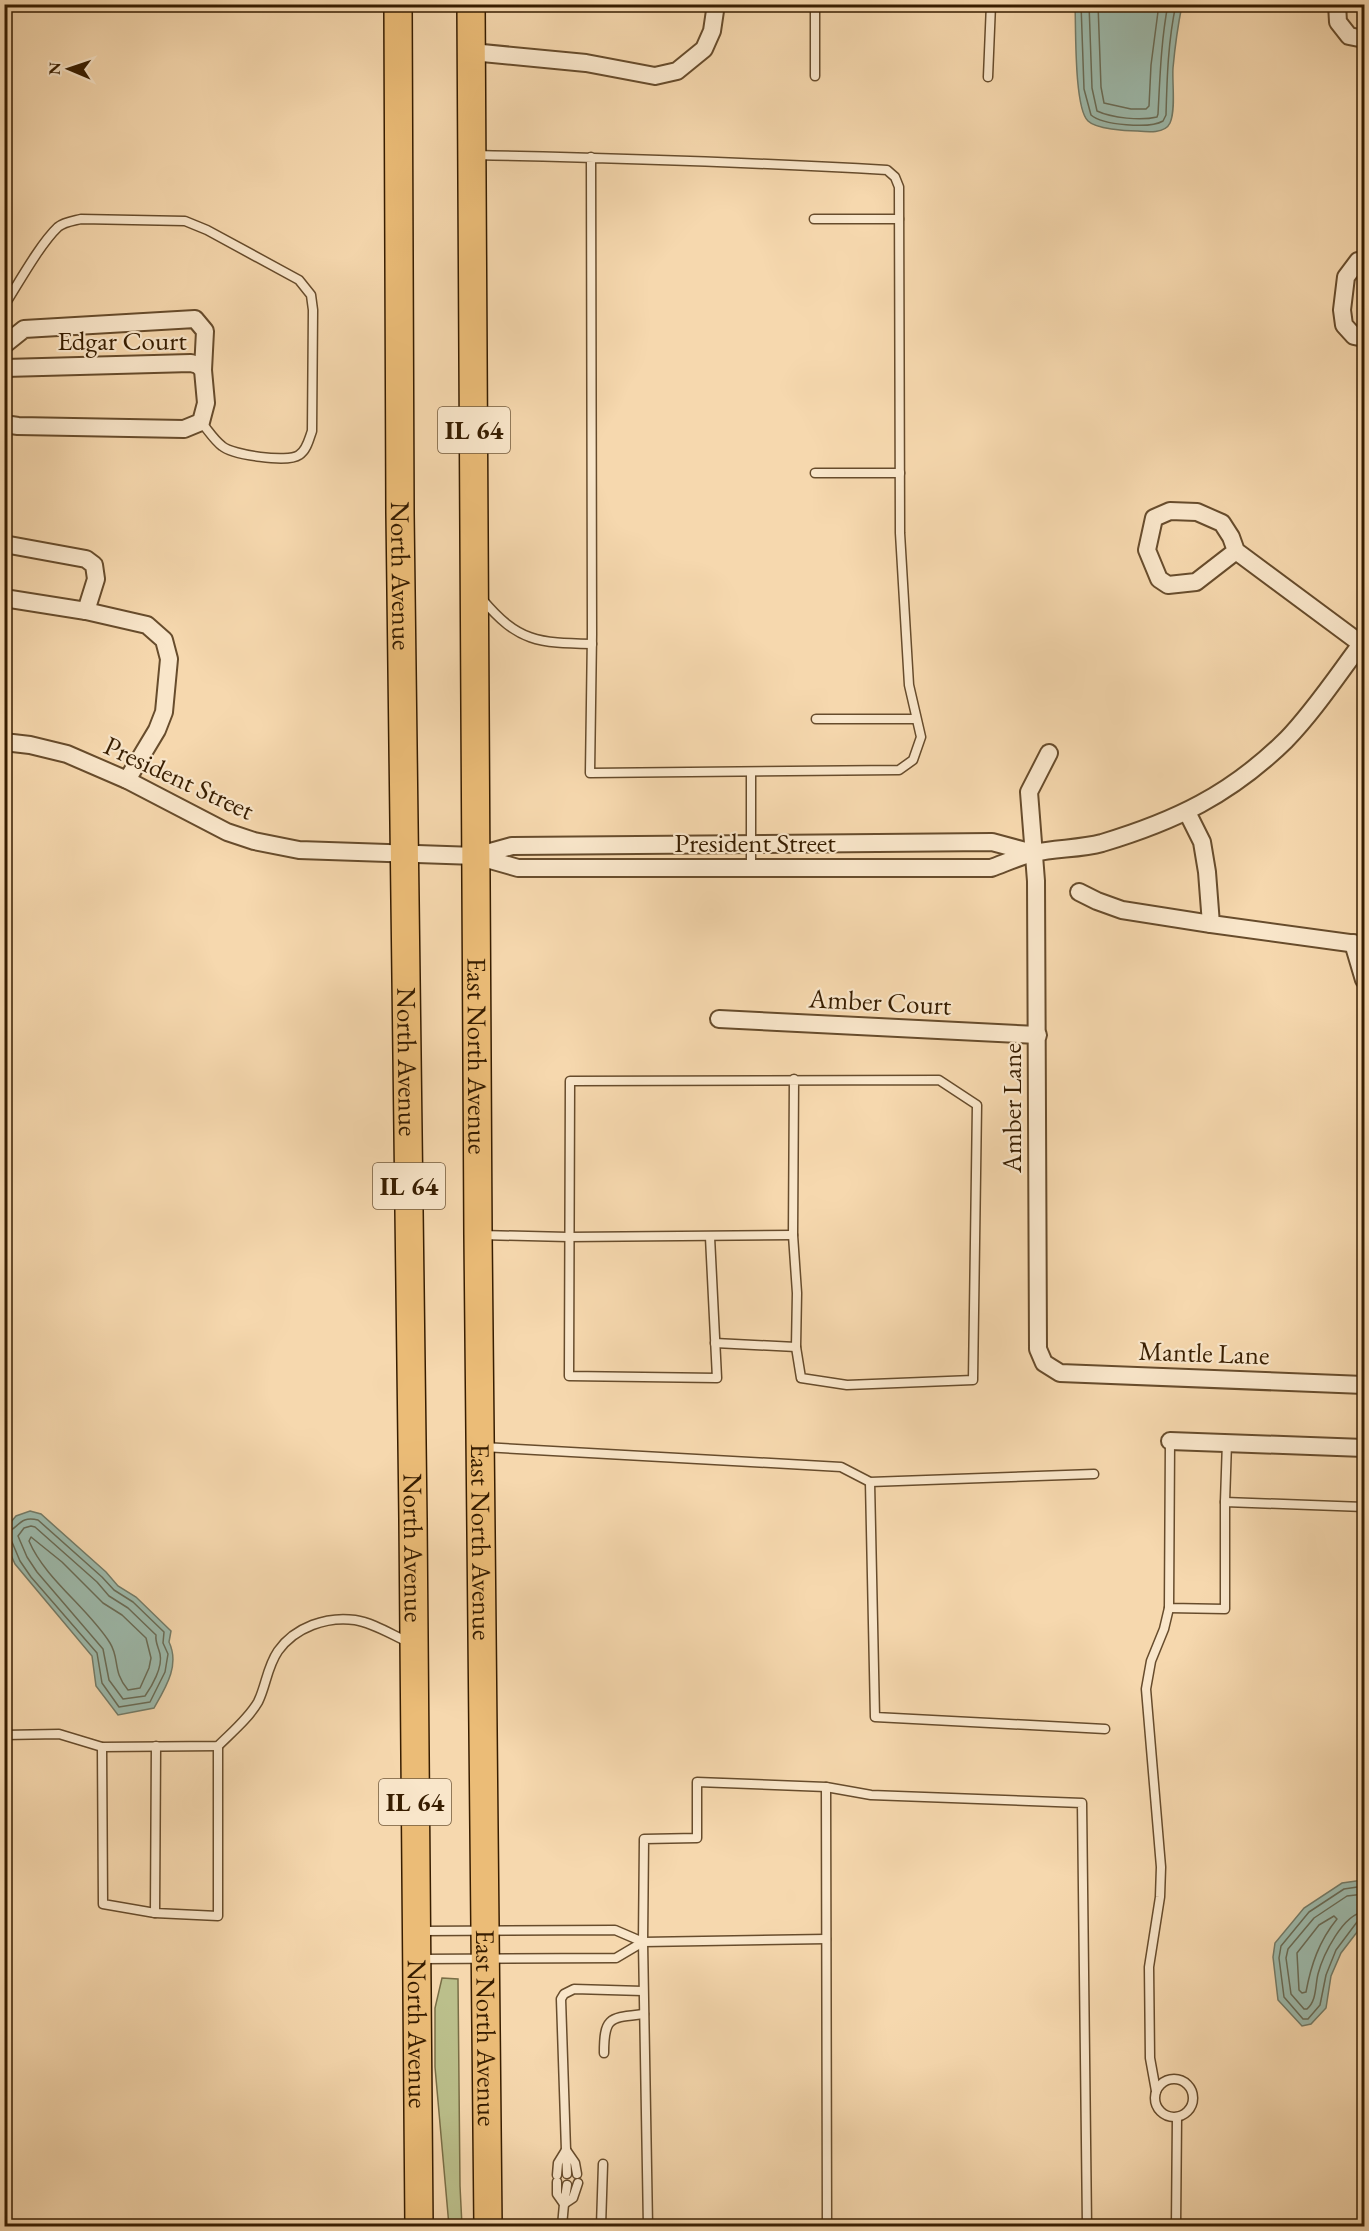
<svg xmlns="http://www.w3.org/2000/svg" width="1369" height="2231" font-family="'EB Garamond',serif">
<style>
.green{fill:#bbbf8b;stroke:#796e46;stroke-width:1.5}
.water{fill:#9dbaac;stroke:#747b67;stroke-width:1.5}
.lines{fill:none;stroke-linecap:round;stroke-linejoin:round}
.shore{stroke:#6a6c56;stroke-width:1.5}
.lane-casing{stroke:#674c2c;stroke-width:11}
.street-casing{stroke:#674c2c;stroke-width:20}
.primary-casing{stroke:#371d00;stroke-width:30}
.lane{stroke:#f9e6ca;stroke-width:8}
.street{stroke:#f9e6ca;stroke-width:16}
.primary{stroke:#ebbc77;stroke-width:27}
.labels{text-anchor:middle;stroke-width:4.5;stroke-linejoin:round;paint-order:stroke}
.shield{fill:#f9e6ca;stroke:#71593d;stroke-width:1.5}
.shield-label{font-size:26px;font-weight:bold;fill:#371d00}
.street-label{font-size:27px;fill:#371d00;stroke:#f9e6ca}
</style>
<rect width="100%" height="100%" fill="#f6d8ae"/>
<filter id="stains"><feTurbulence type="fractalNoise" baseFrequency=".00333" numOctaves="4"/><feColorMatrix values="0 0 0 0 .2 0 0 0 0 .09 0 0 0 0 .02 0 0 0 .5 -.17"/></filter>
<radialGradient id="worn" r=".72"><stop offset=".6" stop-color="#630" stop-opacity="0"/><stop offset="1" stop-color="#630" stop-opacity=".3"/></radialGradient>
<path class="green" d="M442 1978 458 1979V1981L460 2186 462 2226H449L435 2067V2008Z"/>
<g class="water">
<path d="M1075 5H1182C1178 25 1175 46 1173 68 1172 82 1176 110 1170 123 1165 134 1147 132 1137 131 1126 131 1096 129 1088 121 1074 108 1076 27 1075 5Z"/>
<path d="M30 1511 41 1514 106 1572 118 1586 136 1597 171 1631 169 1642C180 1665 166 1687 154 1708L118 1715 96 1686 92 1656 15 1564 5 1542V1529L16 1516Z"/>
<path d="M1363 1880 1364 1882V1923L1341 1953 1331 1976 1326 2008 1311 2024 1302 2026 1278 2000 1273 1957 1275 1943 1304 1908 1342 1883Z"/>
</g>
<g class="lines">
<g class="shore">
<path d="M1081 4 1084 89 1091 115C1102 125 1150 129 1163 121L1166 115C1167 78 1168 41 1176 4"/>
<path d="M1089 4 1092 88 1097 111C1112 118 1141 121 1157 117L1158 114C1160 77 1161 41 1168 4"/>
<path d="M1098 4 1101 87 1104 103 1131 109H1146L1149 106 1151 65 1159 4"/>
<path d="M31 1526 35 1527 97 1582 109 1596 128 1608 156 1635C155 1642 158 1646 160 1654 163 1667 152 1686 145 1696L123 1699 109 1680 103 1649 37 1572 27 1557 18 1536 24 1528Z"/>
<path d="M4 1533C19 1530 18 1515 38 1520L102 1577 114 1590 133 1602 164 1632 163 1643 168 1654 165 1672 150 1702 119 1707 102 1683 97 1653 31 1577 20 1561 12 1542 4 1540"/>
<path d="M31 1537 62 1562 103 1603 122 1615 146 1638 151 1658 149 1668 140 1688 128 1690C112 1671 120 1659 110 1643 88 1608 45 1579 29 1541Z"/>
<path d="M1364 1886 1344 1889 1309 1912 1281 1946 1279 1958 1284 1997 1303 2019H1308L1320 2005 1326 1975 1336 1950 1357 1922 1364 1920"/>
<path d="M1364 1894 1347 1896 1314 1918 1288 1949 1286 1958 1291 1994 1304 2009H1307C1317 2000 1315 1986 1318 1974 1323 1955 1343 1914 1364 1912"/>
<path d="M1334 1916 1337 1919C1319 1941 1311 1965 1306 1992L1302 1993 1299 1990 1297 1953 1319 1925Z"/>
</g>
<g class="lane-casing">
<g id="lane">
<path d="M815 76V4"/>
<path d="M988 77 991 4"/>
<path d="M476 155C613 158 750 162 887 170L895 177 899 187 900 533 909 685 921 737 913 760 899 770 590 773 592 634 591 157"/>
<path d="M814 219H899"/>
<path d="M4 306C18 284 40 244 58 227 64 222 73 221 81 219L185 221 207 230 299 280 311 295 313 310 312 431C309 439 307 450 299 455 288 463 232 455 222 446 214 440 208 430 201 422"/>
<path d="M815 473H900"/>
<path d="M482 599C518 642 538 643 592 644"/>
<path d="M816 719H915"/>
<path d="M751 868V772"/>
<path d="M481 1235 568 1237 793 1235"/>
<path d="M710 1237 717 1378 569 1376 570 1081 939 1080 977 1105 973 1380 847 1385 801 1378 796 1347 797 1293 793 1235 794 1079"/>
<path d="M715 1343 796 1347"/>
<path d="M1170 1441 1169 1608 1225 1609V1502L1364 1507"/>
<path d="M483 1447 841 1467 870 1482 1094 1474"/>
<path d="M870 1482 875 1717 1105 1729"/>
<path d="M1225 1502 1227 1442"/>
<path d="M4 1735 59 1734 102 1747 218 1746C232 1732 248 1719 258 1702 266 1686 267 1667 278 1651 295 1627 327 1616 355 1620 374 1623 392 1635 410 1643"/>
<path d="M156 1746 155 1913 218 1916V1746"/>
<path d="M102 1747 103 1904 155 1913"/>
<path d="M826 1787 827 2226"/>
<path d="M421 1931 615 1930 643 1942 826 1939"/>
<path d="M420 1959 616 1958 643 1942"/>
<path d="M604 2053C604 2016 610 2018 644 2014"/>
<circle cx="1174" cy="2098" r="19"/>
<path d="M1156 2091 1150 2058 1149 1967 1160 1897 1161 1867 1146 1689 1151 1661 1164 1629 1169 1608"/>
<path d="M566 2150 575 2163 577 2174"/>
<path d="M566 2150 567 2174"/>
<path d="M557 2175 558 2163 566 2150 561 1999 564 1994 574 1989 643 1991"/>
<path d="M557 2182V2194L564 2204 562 2226"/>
<path d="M564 2204 573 2198 578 2183"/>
<path d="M564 2204 567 2185"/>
<path d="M601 2226 603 2164"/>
<path d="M648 2226 643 1942 644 1839 697 1838V1782L826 1787 871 1795 1082 1803 1087 2226"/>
<path d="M1176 2226 1177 2117"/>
</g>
</g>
<g class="street-casing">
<g id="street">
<path d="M1337 4 1338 22 1349 36 1364 39"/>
<path d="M472 52 586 63 655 76 677 71 704 49 712 31 716 4"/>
<path d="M1364 261H1358L1346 277 1342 310 1344 325 1354 336 1364 338"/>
<path d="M4 345 24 329 195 319 205 331 203 370"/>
<path d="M4 424 18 426 184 429 201 422 206 403 203 370 198 365 191 363 5 368"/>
<path d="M4 544 86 559 94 565 96 579 86 611"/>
<path d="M1236 551 1196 582 1168 585 1159 579 1147 550 1154 518 1170 511 1197 512 1222 523 1231 537 1236 551 1364 646"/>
<path d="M4 598 86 611 147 625 164 640 169 659 164 712 157 730 127 780"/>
<path d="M4 742 30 745 67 754 127 780 227 832 254 841 299 850 476 856 518 868H991C1005 863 1020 856 1034 853 1056 848 1080 849 1102 843 1175 821 1230 795 1286 740 1315 710 1339 673 1364 640"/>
<path d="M1049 753 1029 792 1036 881 1038 1349 1044 1363 1060 1373 1364 1385"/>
<path d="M1187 812 1202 842 1207 872 1211 924 1364 945"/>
<path d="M476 856 512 846 992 842 1033 853"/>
<path d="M1079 892 1097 901 1122 910 1211 924"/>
<path d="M1353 943 1364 980"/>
<path d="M719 1019 1038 1035"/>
<path d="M1170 1441 1364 1448"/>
</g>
</g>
<g class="primary-casing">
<g id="primary">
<path id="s1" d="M398 4 400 513 413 1519 419 2226"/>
<path id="s2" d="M471 4 478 1235 488 2226"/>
</g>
</g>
<use href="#lane" class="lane"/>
<use href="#street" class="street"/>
<use href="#primary" class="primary"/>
</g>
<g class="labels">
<g class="shield">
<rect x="438" y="407" width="72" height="46" rx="4.5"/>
<rect x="373" y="1163" width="72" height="46" rx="4.5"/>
<rect x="379" y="1779" width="72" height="46" rx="4.5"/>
</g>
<g class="shield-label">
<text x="474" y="439">IL 64</text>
<text x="409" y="1195">IL 64</text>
<text x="415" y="1811">IL 64</text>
</g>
<g class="street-label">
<text x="122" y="350">Edgar Court</text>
<text dy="9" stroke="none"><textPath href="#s1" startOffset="572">North Avenue</textPath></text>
<text transform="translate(179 778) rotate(25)" y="9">President Street</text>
<text x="755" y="852">President Street</text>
<text transform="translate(880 1002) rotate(3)" y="9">Amber Court</text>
<text dy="9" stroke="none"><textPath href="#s2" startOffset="1052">East North Avenue</textPath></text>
<text dy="9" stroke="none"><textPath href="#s1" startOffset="1058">North Avenue</textPath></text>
<text transform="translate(1012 1108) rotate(-90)" y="9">Amber Lane</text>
<text transform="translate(1204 1353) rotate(2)" y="9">Mantle Lane</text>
<text dy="9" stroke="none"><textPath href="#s2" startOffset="1538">East North Avenue</textPath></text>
<text dy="9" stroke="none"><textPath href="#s1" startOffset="1544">North Avenue</textPath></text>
<text dy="9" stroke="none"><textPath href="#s2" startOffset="2024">East North Avenue</textPath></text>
<text dy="9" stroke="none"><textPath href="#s1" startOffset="2030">North Avenue</textPath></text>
</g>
</g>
<rect width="1369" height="2231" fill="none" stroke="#f6d8ae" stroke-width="24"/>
<rect x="6" y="6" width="1357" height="2219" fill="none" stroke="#371d00" stroke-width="3"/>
<rect x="12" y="12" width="1345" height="2207" fill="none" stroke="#371d00" stroke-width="1.5"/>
<g transform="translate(69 69) rotate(272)" stroke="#f9e6ca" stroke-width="4.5" paint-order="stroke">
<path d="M0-4.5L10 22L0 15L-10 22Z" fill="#371d00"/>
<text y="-9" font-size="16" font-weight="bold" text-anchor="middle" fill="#371d00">N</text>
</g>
<rect width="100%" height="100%" filter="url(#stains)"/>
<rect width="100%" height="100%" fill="url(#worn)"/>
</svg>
